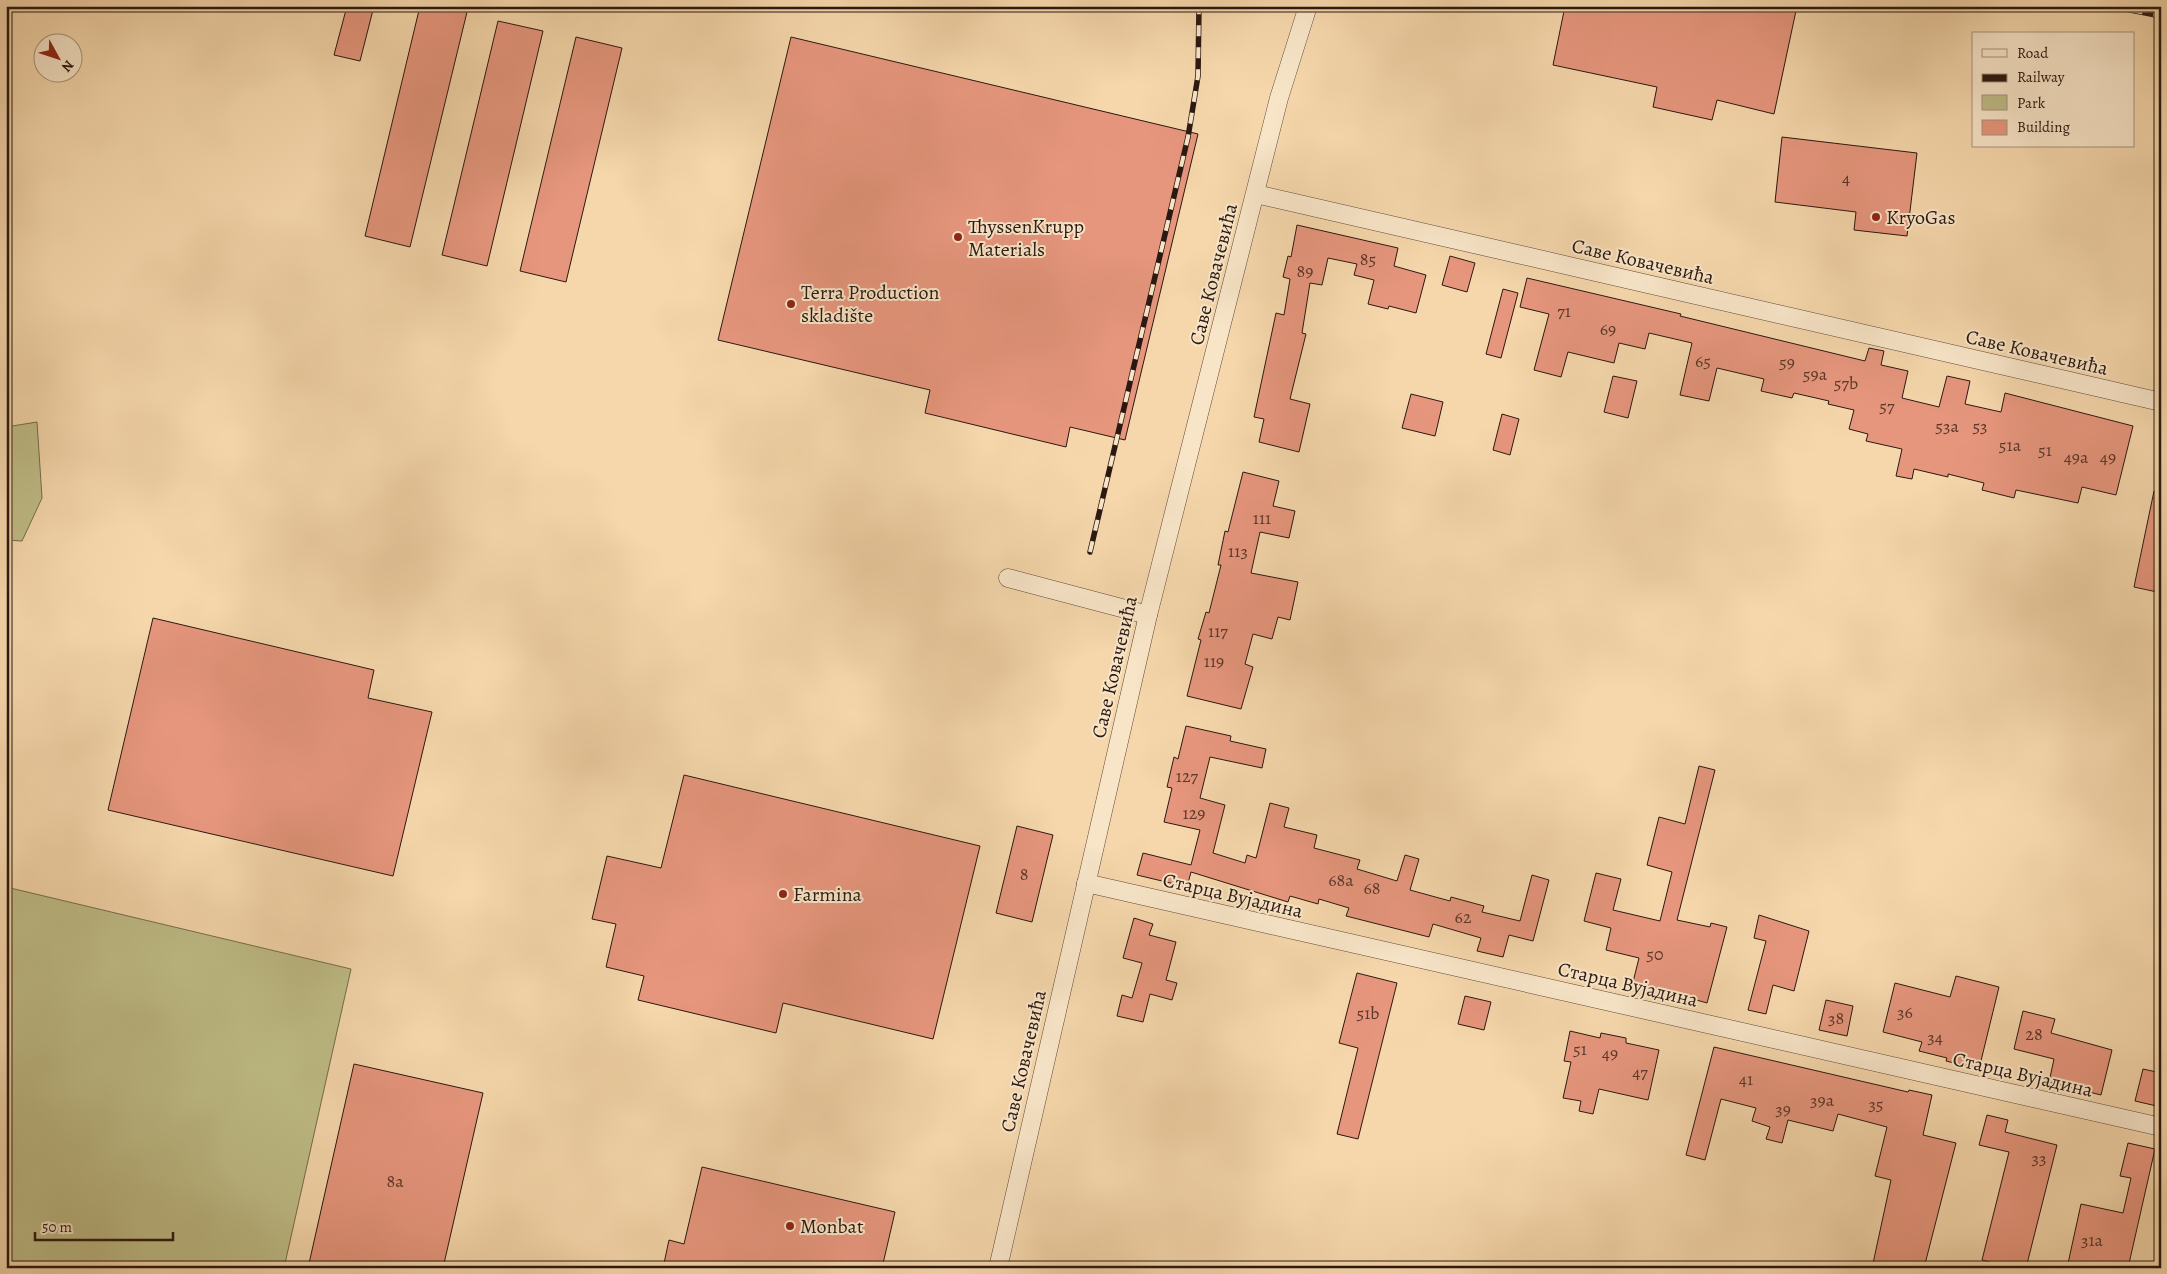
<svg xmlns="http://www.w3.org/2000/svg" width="2167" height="1274" font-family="Alegreya,serif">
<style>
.green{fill:#bfbd87;stroke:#756a4c}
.building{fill:#e6967d;stroke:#2b1810}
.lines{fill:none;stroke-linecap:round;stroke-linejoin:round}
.minor-casing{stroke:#5e4837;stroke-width:19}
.minor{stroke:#f8e5c8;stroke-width:18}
.rail-casing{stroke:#2b1810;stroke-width:5.5}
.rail{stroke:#f8e5c8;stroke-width:4;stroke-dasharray:11;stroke-linecap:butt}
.poi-dot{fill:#8f2418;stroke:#f8e5c8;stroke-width:2}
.labels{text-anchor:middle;stroke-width:4;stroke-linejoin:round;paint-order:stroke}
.number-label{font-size:18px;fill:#5a382b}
.poi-label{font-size:20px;fill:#2b1810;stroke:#f8e5c8;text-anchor:start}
.street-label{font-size:20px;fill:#2b1810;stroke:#f8e5c8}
</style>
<rect width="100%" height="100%" fill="#f5d7ab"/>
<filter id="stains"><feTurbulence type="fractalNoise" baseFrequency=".004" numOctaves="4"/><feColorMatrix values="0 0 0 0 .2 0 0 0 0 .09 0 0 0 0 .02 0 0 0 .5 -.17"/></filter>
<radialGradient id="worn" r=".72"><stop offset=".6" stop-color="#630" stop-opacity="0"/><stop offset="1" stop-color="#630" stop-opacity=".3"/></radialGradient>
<g class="green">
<path d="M37 422 42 498 22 541 6 540V427Z"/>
<path d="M6 887 351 969 284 1268H6Z"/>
</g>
<g class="building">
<path d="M347 6H374L360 61 334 55Z"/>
<path d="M420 6H441L467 12 410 247 365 236Z"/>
<path d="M1565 6H1797L1774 114 1717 100 1712 120 1653 107 1657 87 1553 65Z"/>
<path d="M498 21 543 31 487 266 442 255Z"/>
<path d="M576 37 622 48 566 282 520 271Z"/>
<path d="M791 37 1198 134 1125 440 1070 427 1066 447 925 413 930 390 718 340Z"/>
<path d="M1782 137 1917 153 1907 236 1854 230 1856 212 1775 202Z"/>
<path d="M1297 225 1398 248 1394 266 1426 275 1416 313 1389 306 1388 309 1368 304 1374 280 1354 275 1357 264 1328 258 1322 285 1310 283 1302 333 1306 334 1290 399 1310 404 1299 452 1259 442 1264 419 1254 417 1276 313 1284 315 1290 279 1283 277 1288 256 1291 257Z"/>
<path d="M1450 256 1475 263 1467 292 1442 285Z"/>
<path d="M1527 278 1681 314 1680 316 1865 361 1869 348 1884 351 1881 365 1908 371 1902 398 1939 407 1947 376 1970 381 1965 404 2001 412 2005 393 2133 426 2116 495 2082 487 2078 503 2016 490 2014 498 1982 490 1984 483 1948 474V477L1914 469 1912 479 1896 476 1902 449 1866 441 1868 434 1849 429 1854 410 1828 404 1829 401 1794 393 1792 398 1761 391 1764 379 1717 368 1709 401 1680 395 1692 343 1649 333 1645 349 1619 343 1614 363 1568 352 1561 377 1534 370 1549 314 1520 307Z"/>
<path d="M1503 289 1518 293 1501 358 1486 354Z"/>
<path d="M1613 376 1637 381 1628 418 1604 412Z"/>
<path d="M1411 394 1443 402 1435 436 1402 428Z"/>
<path d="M1502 414 1519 419 1510 455 1493 450Z"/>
<path d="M1243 472 1279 481 1273 506 1295 511 1289 538 1260 532 1251 573 1298 582 1290 620 1278 617 1272 639 1253 634 1245 664 1253 667 1241 709 1187 696 1201 640 1198 639 1206 612 1209 613 1221 565H1218L1225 531 1228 532Z"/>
<path d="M2154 491 2161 492V576L2157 592 2134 587Z"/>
<path d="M153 618 374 670 368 698 432 712 393 876 108 810Z"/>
<path d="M1186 726 1231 736 1230 741 1266 749 1262 768 1210 757 1200 798 1225 805 1213 853 1245 863 1247 855 1256 858 1270 803 1289 808 1284 827 1317 835 1314 848 1360 860 1357 869 1397 881 1405 855 1419 859 1410 890 1450 901 1451 897 1484 906 1482 912 1520 921 1532 875 1549 880 1533 941 1509 935 1503 957 1477 951 1481 938 1433 924 1429 937 1346 916 1349 908 1319 899 1318 904 1290 896 1288 902 1191 872 1187 887 1137 875 1143 853 1191 865 1200 830 1164 822 1172 788 1167 787 1174 757 1178 759Z"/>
<path d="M1699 766 1715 770 1677 920 1710 927 1711 923 1727 927 1707 1003 1633 982 1639 958 1606 950 1611 928 1584 921 1596 873 1621 879 1613 910 1660 921 1672 872 1647 865 1659 817 1685 824Z"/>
<path d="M684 775 980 846 933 1039 783 1003 776 1033 638 1000 644 976 606 967 616 924 592 919 607 856 661 868Z"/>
<path d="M1017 826 1053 835 1032 922 996 913Z"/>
<path d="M1759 915 1809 931 1794 991 1773 985 1766 1014 1748 1010 1766 941 1754 938Z"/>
<path d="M1134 918 1153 924 1149 935 1176 942 1166 980 1177 983 1172 1000 1150 994 1143 1022 1117 1016 1122 995 1132 998 1142 963 1123 958Z"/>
<path d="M1357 973 1397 983 1358 1139 1337 1134 1358 1048 1339 1043Z"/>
<path d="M1956 976 1999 987 1979 1069 1946 1061 1947 1058 1919 1051 1922 1042 1883 1032 1895 983 1950 997Z"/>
<path d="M1465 996 1491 1002 1484 1030 1458 1024Z"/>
<path d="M1826 1000 1853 1006 1847 1036 1819 1030Z"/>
<path d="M2023 1011 2055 1019 2051 1033 2112 1050 2101 1095 2049 1082 2054 1059 2014 1049Z"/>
<path d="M1570 1031 1600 1038 1601 1033 1626 1038V1043L1659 1050 1648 1100 1599 1089 1593 1114 1579 1111 1581 1101 1563 1098 1571 1062 1564 1061Z"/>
<path d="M1714 1047 1908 1092 1909 1090 1932 1095 1923 1135 1956 1143 1924 1268H1872L1891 1180 1875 1176 1887 1127 1838 1114 1833 1131 1788 1120 1782 1143 1766 1139 1770 1127 1752 1121 1756 1108 1721 1099 1705 1160 1686 1155Z"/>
<path d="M354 1064 483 1093 443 1268H308Z"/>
<path d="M2143 1069 2161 1073V1107L2135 1101Z"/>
<path d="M1987 1115 2008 1120 2005 1132 2057 1145 2026 1268H2012L1982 1260 2009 1152 1979 1145Z"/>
<path d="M2128 1143 2155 1149 2128 1268H2067L2081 1204 2123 1213 2131 1178 2120 1176Z"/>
<path d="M702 1167 895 1212 882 1268H663L669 1240 684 1244Z"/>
</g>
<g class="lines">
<g class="minor-casing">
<g id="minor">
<path d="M1256 194 2161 402"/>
<path d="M1008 578 1148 615"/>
<path d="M1086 883 2161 1127"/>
<path d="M998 1268 1148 615 1279 98 1308 6"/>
</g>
</g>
<use href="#minor" class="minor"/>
<g class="rail-casing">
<g id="rail">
<path d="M2110 6 2161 16"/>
<path d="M1090 552 1188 137 1198 76 1199 6"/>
</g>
</g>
<use href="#rail" class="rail"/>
</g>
<g class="poi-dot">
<circle cx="1876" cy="217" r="5"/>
<circle cx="958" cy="237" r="5"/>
<circle cx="791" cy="304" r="5"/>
<circle cx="783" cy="894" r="5"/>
<circle cx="790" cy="1226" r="5"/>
</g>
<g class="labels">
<g class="number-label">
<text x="1846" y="184">4</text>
<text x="1368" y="265">85</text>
<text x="1305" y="277">89</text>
<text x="1564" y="317">71</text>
<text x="1608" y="335">69</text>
<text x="1703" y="367">65</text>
<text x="1787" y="368">59</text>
<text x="1815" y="380">59a</text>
<text x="1846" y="389">57b</text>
<text x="1887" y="412">57</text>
<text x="1947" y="432">53a</text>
<text x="1980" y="432">53</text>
<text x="2010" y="451">51a</text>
<text x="2045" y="456">51</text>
<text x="2076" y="463">49a</text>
<text x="2108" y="463">49</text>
<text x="1262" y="524">111</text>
<text x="1238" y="557">113</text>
<text x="1218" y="637">117</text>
<text x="1214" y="667">119</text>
<text x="1187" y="782">127</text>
<text x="1194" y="819">129</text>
<text x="1024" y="880">8</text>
<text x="1341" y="886">68a</text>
<text x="1372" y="894">68</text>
<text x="1463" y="923">62</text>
<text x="1655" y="960">50</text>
<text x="1905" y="1018">36</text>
<text x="1368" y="1019">51b</text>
<text x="1836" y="1024">38</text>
<text x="2034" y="1040">28</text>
<text x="1935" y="1043">34</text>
<text x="1580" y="1055">51</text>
<text x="1610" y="1059">49</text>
<text x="1640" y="1078">47</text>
<text x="1746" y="1085">41</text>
<text x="1822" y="1106">39a</text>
<text x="1876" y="1110">35</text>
<text x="1783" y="1115">39</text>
<text x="2039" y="1164">33</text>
<text x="395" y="1187">8a</text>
<text x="2092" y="1246">31a</text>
</g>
<g class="poi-label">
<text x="1886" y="224">KryoGas</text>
<text x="968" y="233">ThyssenKrupp<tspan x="968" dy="23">Materials</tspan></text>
<text x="801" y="299">Terra Production<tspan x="801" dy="23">skladište</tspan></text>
<text x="793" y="901">Farmina</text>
<text x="800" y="1233">Monbat</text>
</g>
<g class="street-label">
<text transform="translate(1643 261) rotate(13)" y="7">Саве Ковачевића</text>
<text transform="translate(1213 274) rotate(-76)" y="7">Саве Ковачевића</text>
<text transform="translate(2037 352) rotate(13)" y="7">Саве Ковачевића</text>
<text transform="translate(1114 667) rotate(-77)" y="7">Саве Ковачевића</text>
<text transform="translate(1233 895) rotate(13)" y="7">Старца Вујадина</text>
<text transform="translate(1628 984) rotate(13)" y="7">Старца Вујадина</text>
<text transform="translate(1023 1061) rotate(-77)" y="7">Саве Ковачевића</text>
<text transform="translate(2023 1074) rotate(13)" y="7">Старца Вујадина</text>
</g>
</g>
<rect width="2167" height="1274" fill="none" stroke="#f5d7ab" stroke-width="25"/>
<rect x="8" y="8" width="2152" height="1259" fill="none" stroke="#2b1810" stroke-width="2.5"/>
<rect x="12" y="12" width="2142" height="1249" fill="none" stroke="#2b1810"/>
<rect x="1972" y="32" width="162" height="115" fill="#f8e5c8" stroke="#a6937e"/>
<rect x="1982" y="49" width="25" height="8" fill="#f8e5c8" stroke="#a6937e"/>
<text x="2017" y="58" font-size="15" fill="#2b1810">Road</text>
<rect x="1982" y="74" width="25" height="8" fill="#2b1810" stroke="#a6937e"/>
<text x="2017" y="82" font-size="15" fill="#2b1810">Railway</text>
<rect x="1982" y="95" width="25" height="15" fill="#bfbd87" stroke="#a6937e"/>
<text x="2017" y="108" font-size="15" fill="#2b1810">Park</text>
<rect x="1982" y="120" width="25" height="15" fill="#e6967d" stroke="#a6937e"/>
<text x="2017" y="132" font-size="15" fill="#2b1810">Building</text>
<g transform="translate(58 58) rotate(130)"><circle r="24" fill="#f8e5c8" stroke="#a6937e"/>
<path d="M0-4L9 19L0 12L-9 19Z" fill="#8f2418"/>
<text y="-8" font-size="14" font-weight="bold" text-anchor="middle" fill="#2b1810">N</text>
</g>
<path d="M35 1232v8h138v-8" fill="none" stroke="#2b1810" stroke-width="2.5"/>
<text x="42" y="1232" font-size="15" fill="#2b1810" stroke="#f8e5c8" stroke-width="4" paint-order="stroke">50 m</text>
<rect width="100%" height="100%" filter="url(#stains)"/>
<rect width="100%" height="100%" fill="url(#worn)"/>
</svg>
